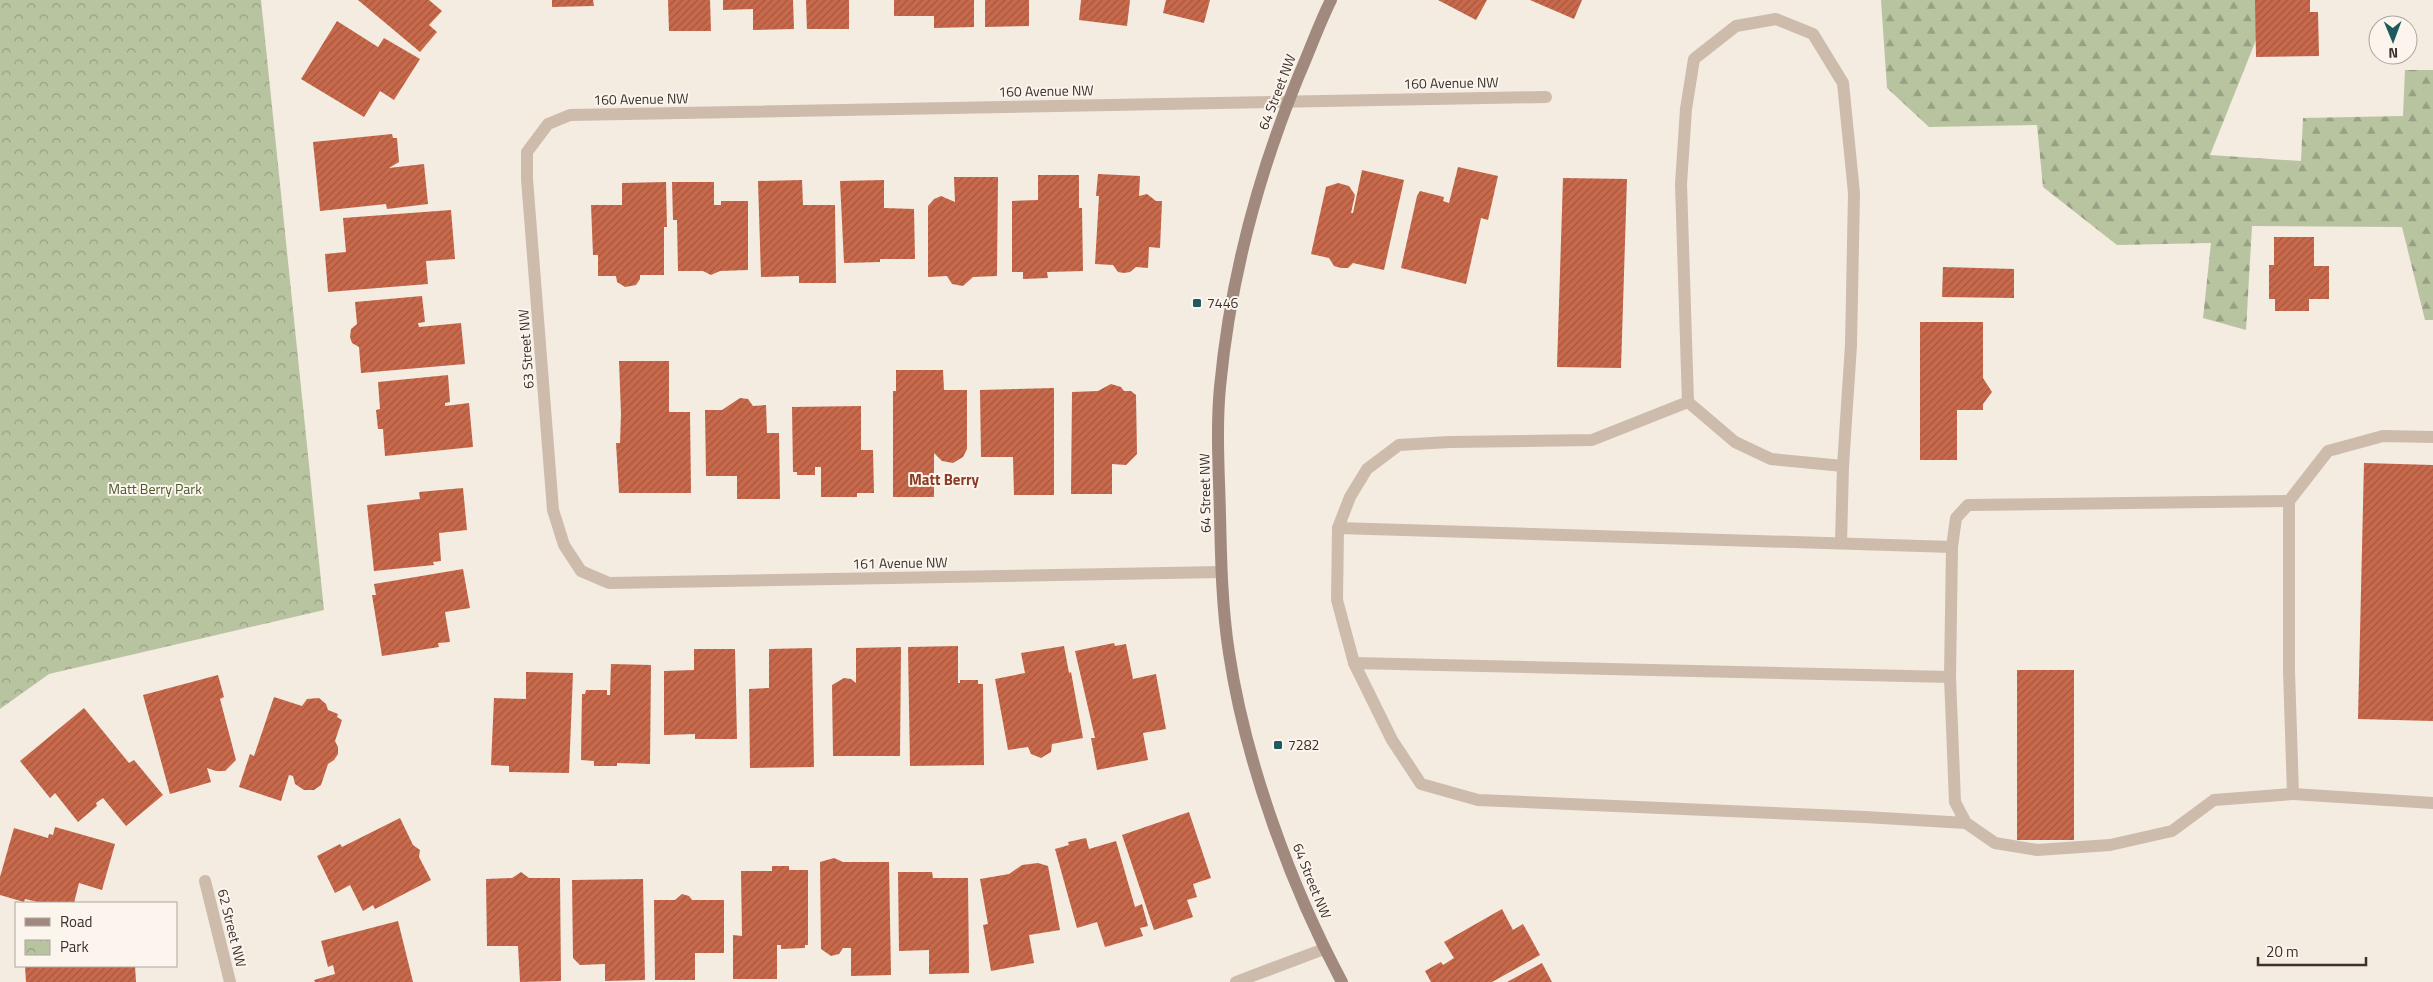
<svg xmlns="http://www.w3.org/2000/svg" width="2433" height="982" font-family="'Titillium Web',sans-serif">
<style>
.forest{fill:url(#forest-firs)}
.park{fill:url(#park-crowns)}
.building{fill:url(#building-hatch)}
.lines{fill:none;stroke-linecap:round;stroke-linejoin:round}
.lane{stroke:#cdbbac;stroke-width:12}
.street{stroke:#cdbbac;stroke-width:12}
.secondary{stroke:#a18a7d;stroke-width:12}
.poi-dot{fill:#1f5a5e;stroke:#fbf5ee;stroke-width:2}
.labels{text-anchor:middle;stroke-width:4;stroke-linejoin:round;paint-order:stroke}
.street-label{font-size:14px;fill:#3b302b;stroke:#fbf5ee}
.poi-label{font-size:14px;fill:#3b302b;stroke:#fbf5ee;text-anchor:start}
.park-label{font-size:14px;fill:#4a5a2e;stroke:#fbf5ee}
.neighbourhood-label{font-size:15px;font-weight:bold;fill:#8c3b22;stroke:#fbf5ee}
</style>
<defs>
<pattern id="forest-firs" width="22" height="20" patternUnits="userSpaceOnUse" patternTransform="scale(1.25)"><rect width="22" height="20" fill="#b8c4a0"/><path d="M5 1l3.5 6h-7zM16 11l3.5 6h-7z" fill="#97a083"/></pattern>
<pattern id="park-crowns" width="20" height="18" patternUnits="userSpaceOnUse" patternTransform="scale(1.25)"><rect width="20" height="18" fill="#b8c4a0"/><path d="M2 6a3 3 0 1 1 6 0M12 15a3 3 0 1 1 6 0" fill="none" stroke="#97a083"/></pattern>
<pattern id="building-hatch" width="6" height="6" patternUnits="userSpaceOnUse" patternTransform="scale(1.25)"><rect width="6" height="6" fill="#c8694b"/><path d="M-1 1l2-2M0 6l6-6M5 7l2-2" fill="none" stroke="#a4573f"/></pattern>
</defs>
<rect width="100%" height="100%" fill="#f4ebe1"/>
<path class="forest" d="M1881 0H2272L2210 155 2301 161 2303 118 2403 116 2405 70H2433V320H2425L2402 227 2252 226 2246 330 2203 318 2211 243 2117 245 2043 187 2037 125 1929 127 1887 88Z"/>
<path class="park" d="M0 0H261L324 610 49 674 0 709Z"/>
<g class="building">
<path d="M358 0H429L442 11 429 25 437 32 420 52Z"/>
<path d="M552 0H593L594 6 552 7Z"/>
<path d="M668 0H710L711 31H669Z"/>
<path d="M723 0H793L794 29 753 30V9L723 10Z"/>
<path d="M806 0H849V29H807Z"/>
<path d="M894 0H974V27L934 28V16H894Z"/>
<path d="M985 0H1029V26L985 27Z"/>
<path d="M1081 0H1130L1127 26 1079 20Z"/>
<path d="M1166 0H1210L1204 23 1163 13Z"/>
<path d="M1438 0H1487L1476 20Z"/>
<path d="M1530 0H1582L1574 19Z"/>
<path d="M2255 0H2310V12H2318L2319 56 2256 57Z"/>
<path d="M337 21 378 47 384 38 420 59 394 100 380 91 364 117 301 79Z"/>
<path d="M392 134 393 138H397L399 162 389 168 424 164 428 204 387 209 386 204 320 211 313 142Z"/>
<path d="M1458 167 1498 176 1488 220 1481 218 1466 284 1401 268 1417 196 1420 191 1444 197 1443 201 1449 203Z"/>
<path d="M1362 170 1404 180 1384 270 1353 263 1348 268H1341L1334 266 1329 258 1311 254 1326 187 1338 183 1349 186 1355 195 1351 213H1353Z"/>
<path d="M1098 174 1140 176 1139 196 1147 194 1156 201H1162L1160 248 1149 247 1148 268 1136 267 1130 272 1124 273 1118 272 1113 265 1095 264 1099 196H1096Z"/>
<path d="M1038 175H1079V208H1082L1083 271 1047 272 1048 278 1023 279V272H1012V201L1038 200Z"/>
<path d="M954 177H998L997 276 973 277 963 286 952 284 947 276 928 277V206L934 199 941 196 955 202Z"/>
<path d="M1563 178 1627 179 1621 368 1557 367Z"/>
<path d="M802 180 803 205H835L836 283H799V276L761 277 758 181Z"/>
<path d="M884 180V208L914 209 915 259H880V262L844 263 840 181Z"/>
<path d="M666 182 667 227H664V275H640V279L636 285 625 287 617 282 616 276H598V255H593L591 205H622V183Z"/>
<path d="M672 182H714V205H721V201H748V270L720 271 711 275 703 271H678L677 220H673Z"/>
<path d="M451 210 455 259 426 261 428 284 328 292 325 254 346 252 343 218Z"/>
<path d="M2274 237H2314V266H2329V299H2309V311H2275V299H2269V265H2274Z"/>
<path d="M1943 267 2014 269V298L1942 297Z"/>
<path d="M422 296 425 322 418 323 419 327 461 323 465 364 361 373 359 347 352 343 350 337 351 329 357 324 355 302Z"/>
<path d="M1920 322H1983V378L1992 392 1983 404V410H1957V460H1920Z"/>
<path d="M619 361H669V412H690L691 493H619L616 443H620L621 414Z"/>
<path d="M896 370H943L944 390H967V449L963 457 953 463 942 461 934 453V497H893V391H896Z"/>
<path d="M448 375 450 402 445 403V406L469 403 473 447 385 456 383 429H378L376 410 380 409 378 382Z"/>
<path d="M1111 384 1121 387 1124 391H1131L1136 395 1137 454 1126 465 1112 464V494H1071L1072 392 1098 391Z"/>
<path d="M1054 388V495H1014L1013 457H981L980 390Z"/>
<path d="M740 398 748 399 753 406 766 405 767 433H779L780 499H737V476H706L705 410H722Z"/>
<path d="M861 406V450H873L874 493H857V497H821V467H815V475H797V472H793L792 407Z"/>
<path d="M2364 463 2433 465V721L2358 719Z"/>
<path d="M463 488 467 530 439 533 441 561 433 562 434 565 374 571 367 505 420 499 419 492Z"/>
<path d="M463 569 470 608 445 612 450 642 438 643 439 647 382 656 372 595H376L374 584Z"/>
<path d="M1114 643 1115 646 1126 644 1133 679 1156 674 1166 729 1143 733 1148 760 1097 770 1091 738H1095L1075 651Z"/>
<path d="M958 646V683H960V680H978V684H983L984 765 910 766 908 647Z"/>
<path d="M1064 646 1069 673 1071 672 1083 738 1052 744 1051 752 1041 758 1031 754 1028 747 1008 750 995 679 1025 673 1021 653Z"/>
<path d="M901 647 900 756H833L832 685 844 678 851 679 856 683V648Z"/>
<path d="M812 648 814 767 750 768 749 689 769 688V649Z"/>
<path d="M694 649H735L737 739H695V734L664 735V671L694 670Z"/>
<path d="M611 664 651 665 650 764 617 763V766H594V761L581 760 582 694H585L586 690H607V695H610Z"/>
<rect x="2017" y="670" width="57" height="170"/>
<path d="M526 672 573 673 569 773 509 772V766L491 765 494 698 526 699Z"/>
<path d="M218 675 224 697 220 699 236 760 225 771H216L207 768 211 782 170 794 143 695Z"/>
<path d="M274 697 302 706 307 699 319 698 326 704 328 710 338 714 337 717 342 720 335 741 338 747V754L334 760 328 764 321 785 314 790H304L295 784 293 776 289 775 281 801 239 787 250 754 254 756Z"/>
<path d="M84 708 129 763 134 760 163 795 126 826 103 798 96 803 97 806 78 822 55 793 50 798 20 761Z"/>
<path d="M1189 812 1211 878 1193 884 1197 897 1187 900 1193 917 1154 930 1122 835Z"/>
<path d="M400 818 413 845 420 850 419 857 431 880 375 909 373 905 363 911 350 885 335 893 317 856 340 844 342 847Z"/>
<path d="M55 827 115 844 102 890 79 883 74 903H42L25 899 24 902 0 895V877L14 828 48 838 49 834 53 835Z"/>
<path d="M1086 838 1089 849 1116 841 1135 907 1142 904 1148 926 1140 928 1143 936 1105 947 1097 922 1077 928 1055 849 1069 845 1068 842Z"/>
<path d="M834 858 843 862H889L891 975 851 976V948H843L839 954 831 956 821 949 820 862Z"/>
<path d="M1038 863 1048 866 1060 930 1029 935 1034 963 991 971 983 925 988 924 980 879 1009 874 1022 865Z"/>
<path d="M772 866H789V870H808V945H805V948L781 949V945H777V979H733V935L742 936 741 871H772Z"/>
<path d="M521 872 529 878H560L561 981 520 982 518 946H487L486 879 512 878Z"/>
<path d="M898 872H932L933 878H968L969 973 929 974V950L899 951Z"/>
<path d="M643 879 645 980 605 981V964L580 965 573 958 572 880Z"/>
<path d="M682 894 689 896 692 900H724V953H695V980H655L654 900H675Z"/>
<path d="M1502 909 1513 930 1523 924 1540 955 1492 982H1431L1425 971 1441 962 1443 965 1454 958 1444 942Z"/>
<path d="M398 921 413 982H315L314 980 335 974 333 965 328 967 321 941Z"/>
<path d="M1542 963 1552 982H1507Z"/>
<path d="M25 966H135L136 982H26Z"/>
</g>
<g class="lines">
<g class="lane">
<path d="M1688 402 1681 184 1686 109 1694 59 1736 26 1776 19 1813 34 1843 83 1854 193 1851 345 1843 466"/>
<path d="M2433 437 2383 436 2328 451 2289 501V671L2293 794 2433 803"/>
<path d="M2289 501 1968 505 1956 518 1952 547 1950 677 1955 802 1966 823 1995 843 2037 850 2110 845 2172 831 2214 800 2293 794"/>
<path d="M1338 528 1952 547"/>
<path d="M1841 543 1843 466 1771 459 1735 442 1688 402 1592 440 1449 442 1399 445 1367 469 1350 497 1338 528 1337 600 1354 663 1392 740 1421 784 1478 800 1865 817 1966 823"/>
<path d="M1354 663 1950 677"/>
</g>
<g class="street">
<path d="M1221 572 609 583 581 571 564 545 553 510 527 179V152L548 124 570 115 1546 97"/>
<path d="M205 881 230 982"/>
<path d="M1236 982 1324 949"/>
</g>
<path class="secondary" d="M1331 0C1319 24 1310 50 1299 75 1258 175 1230 280 1220 387 1216 429 1219 473 1220 515 1221 561 1222 608 1229 653 1245 760 1291 887 1342 982"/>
</g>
<g class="poi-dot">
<rect x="1192" y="298" width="10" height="10" rx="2.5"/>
<rect x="1273" y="740" width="10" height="10" rx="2.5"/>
</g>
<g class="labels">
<g class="street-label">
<text transform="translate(1451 83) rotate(-1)" y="5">160 Avenue NW</text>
<text transform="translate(1046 91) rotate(-1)" y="5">160 Avenue NW</text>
<text transform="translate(1277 92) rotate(-69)" y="5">64 Street NW</text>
<text transform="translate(641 99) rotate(-1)" y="5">160 Avenue NW</text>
<text transform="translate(526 349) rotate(-94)" y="5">63 Street NW</text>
<text transform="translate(1205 493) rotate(-91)" y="5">64 Street NW</text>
<text transform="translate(900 563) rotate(-1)" y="5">161 Avenue NW</text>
<text transform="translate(1312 881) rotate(68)" y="5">64 Street NW</text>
<text transform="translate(232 928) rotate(76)" y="5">62 Street NW</text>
</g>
<g class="poi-label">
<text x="1207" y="308">7446</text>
<text x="1288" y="750">7282</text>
</g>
<g class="park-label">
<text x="155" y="494">Matt Berry Park</text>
</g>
<g class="neighbourhood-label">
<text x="944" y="485">Matt Berry</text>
</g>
</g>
<rect x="15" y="902" width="162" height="65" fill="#fbf5ee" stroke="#aea6a0"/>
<rect x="25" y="918" width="25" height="8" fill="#a18a7d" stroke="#aea6a0"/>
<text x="60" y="927" font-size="15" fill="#3b302b">Road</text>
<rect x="25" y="940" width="25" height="15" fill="url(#park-crowns)" stroke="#aea6a0"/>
<text x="60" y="952" font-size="15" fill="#3b302b">Park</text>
<g transform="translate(2393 40) rotate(179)"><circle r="24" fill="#fbf5ee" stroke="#aea6a0"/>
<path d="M0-4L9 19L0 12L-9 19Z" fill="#1f5a5e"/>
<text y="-8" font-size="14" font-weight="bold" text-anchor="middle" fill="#3b302b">N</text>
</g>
<path d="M2258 957v8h108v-8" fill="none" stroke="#3b302b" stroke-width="2.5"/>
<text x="2266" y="957" font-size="15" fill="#3b302b" stroke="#fbf5ee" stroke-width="4" paint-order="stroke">20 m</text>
</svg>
